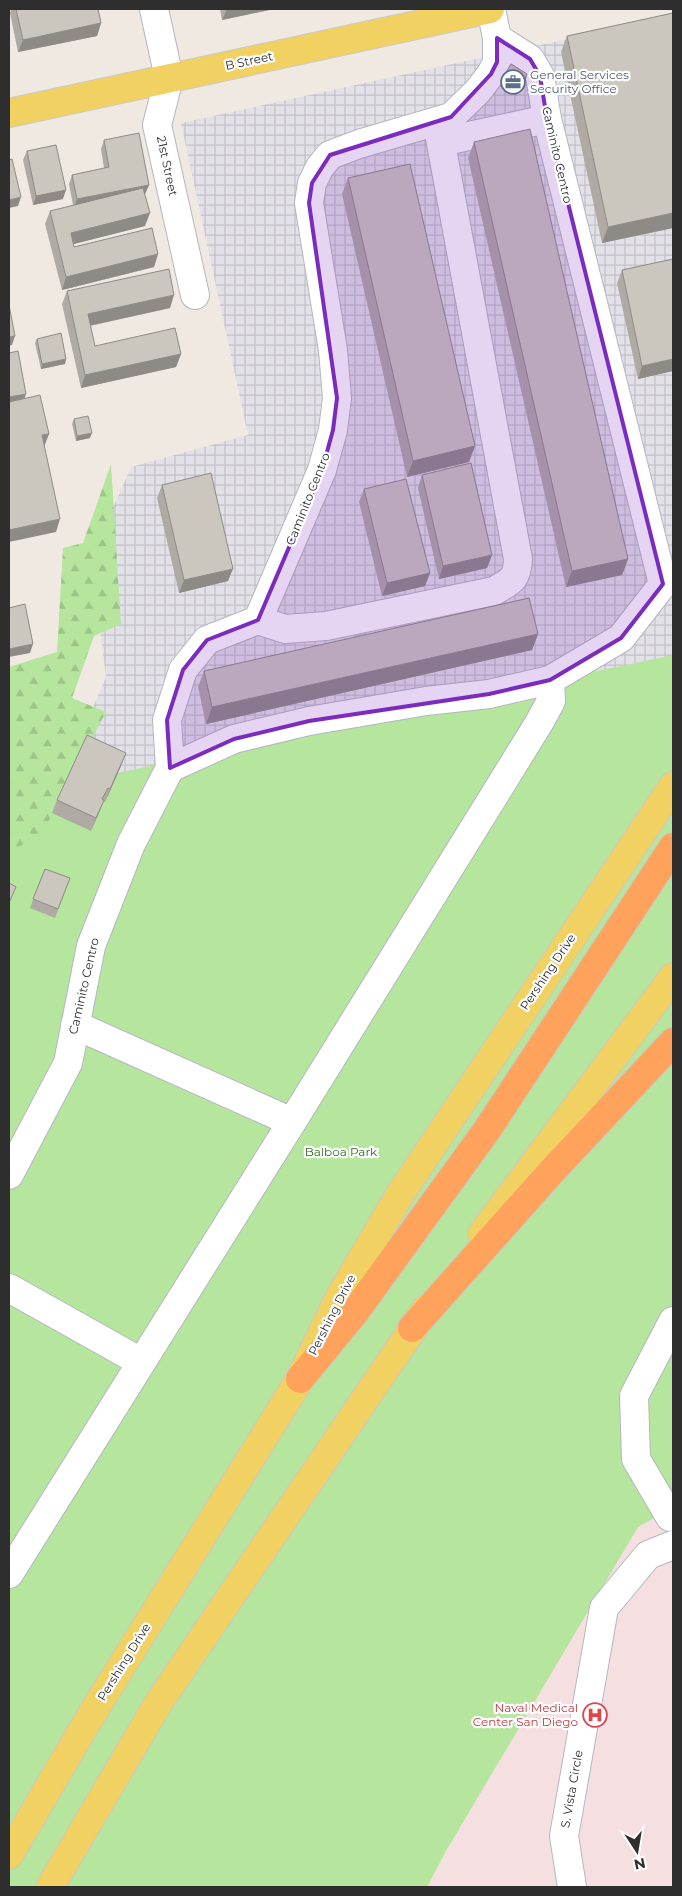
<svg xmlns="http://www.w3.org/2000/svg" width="682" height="1896" font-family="Montserrat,sans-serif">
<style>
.industrial{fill:url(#industrial-grid)}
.medical{fill:#f5dfe0}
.grass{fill:#b6e59e}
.forest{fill:url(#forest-firs)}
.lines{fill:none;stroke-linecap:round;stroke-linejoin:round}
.minor-casing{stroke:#b4b7c1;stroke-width:30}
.major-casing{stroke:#c9c9c9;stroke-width:30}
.highway-casing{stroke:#c9c9c9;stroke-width:30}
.minor{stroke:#fff;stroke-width:28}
.major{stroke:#f2d163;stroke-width:28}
.highway{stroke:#ffa35c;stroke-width:28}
.wall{fill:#afaba4}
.shaded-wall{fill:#8e8b86}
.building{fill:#cbc7bf;stroke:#8e8b86}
.marked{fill:#7b2cbf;fill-opacity:0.2;stroke:#7b2cbf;stroke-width:4;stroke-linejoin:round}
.labels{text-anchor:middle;stroke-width:4.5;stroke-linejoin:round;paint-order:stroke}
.street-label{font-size:12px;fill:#2e2e2e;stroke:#fff}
.service-label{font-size:12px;fill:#4e5e75;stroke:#fff;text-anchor:start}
.park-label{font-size:12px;fill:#2c6e1b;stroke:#fff}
.health-label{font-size:12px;fill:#be3a42;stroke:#fff;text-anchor:end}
</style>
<defs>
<pattern id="industrial-grid" width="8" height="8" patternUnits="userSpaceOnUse" patternTransform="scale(1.25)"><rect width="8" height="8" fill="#e3e1e8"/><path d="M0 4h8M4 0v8" fill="none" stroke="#c3c1c7"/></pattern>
<pattern id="forest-firs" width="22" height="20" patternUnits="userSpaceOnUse" patternTransform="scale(1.25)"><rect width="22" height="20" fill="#b6e59e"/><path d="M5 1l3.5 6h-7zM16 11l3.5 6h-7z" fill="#9dc588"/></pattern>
</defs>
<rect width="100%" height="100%" fill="#efe9e1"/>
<path class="industrial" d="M673 16V702L45 818 106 677 91 558 131 467 248 435 181 123Z"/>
<path class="medical" d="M673 1508V1887H427L608 1542Z"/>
<path class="grass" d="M673 655V1508L638 1527 446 1851 427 1887H9V796Z"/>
<path class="forest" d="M111 464 121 624 94 636 72 698 106 712 43 832 9 853V667L57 652 63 548 83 543Z"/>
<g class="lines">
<g class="minor-casing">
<g id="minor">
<path d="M154 9 169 78 157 125 195 295"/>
<path d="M441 142 547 119"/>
<path d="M258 620 285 629 326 626 494 591C511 581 517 580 518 559L437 122"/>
<path d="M170 768 234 739 309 721 426 701 489 694 550 680 621 638 663 584 547 119 540 76 530 59 497 38"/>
<path d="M75 1025 292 1122"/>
<path d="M9 1175 68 1063 91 946 131 844 170 768 167 720 183 670 207 640 258 620 322 470 333 430 337 398 333 350 309 203 312 183 320 167 330 155 359 144 451 117 477 92 491 74 497 62V38L491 9"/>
<path d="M9 1288 141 1362"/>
<path d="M670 1517 636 1459 634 1396 673 1321"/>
<path d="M9 1574 292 1122 539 723 551 701 550 680"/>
<path d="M572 1887 564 1836 604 1608 648 1555 673 1545"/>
</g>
</g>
<g class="major-casing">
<g id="major">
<path d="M9 113 490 9"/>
<path d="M482 1234 673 977"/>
<path d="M9 1855 90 1717 300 1379 340 1296 399 1196 673 786"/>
<path d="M50 1887 159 1702 427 1308"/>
</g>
</g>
<g class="highway-casing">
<g id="highway">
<path d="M412 1328 552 1171 673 1042"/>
<path d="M300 1379 355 1312 487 1130 673 847"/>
</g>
</g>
<use href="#minor" class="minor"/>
<use href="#major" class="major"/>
<use href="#highway" class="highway"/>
</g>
<g class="wall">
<path d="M11 9H98L101 23 97 36 18 52 10 13Z"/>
<path d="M220 9H274L222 20Z"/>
<path d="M673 13V228L602 243 561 52 567 36Z"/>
<path d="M527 74 526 79 516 96 500 86 501 81Z"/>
<path d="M104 140 149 185 145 194V226L73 244 74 247 158 254 154 267 62 290 45 224 50 211 73 205 69 184 72 175 104 168 101 149Z"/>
<path d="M474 142 628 559 622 575 566 587 468 158Z"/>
<path d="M27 151 63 199 33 205 23 160Z"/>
<path d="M348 178 475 446 469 462 407 477 342 194Z"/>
<path d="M673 259V371L638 379 617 283 622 270Z"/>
<path d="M67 291 170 308 90 326 95 346 181 354 176 367 81 388 62 304Z"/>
<path d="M37 339 66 359 65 364 41 369 35 343Z"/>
<path d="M74 419 90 438 76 441 72 424Z"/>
<path d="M422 475 492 555 487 568 439 579 418 488Z"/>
<path d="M162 485 228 581 179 593 157 498Z"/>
<path d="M364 489 430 573 425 586 382 596 359 502Z"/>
<path d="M538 634 532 650 206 724 198 687 204 671Z"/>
<path d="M121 766 105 802 103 801 91 831 52 813 57 800Z"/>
<path d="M45 869 70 878 55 918 30 908Z"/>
</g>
<g class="shaded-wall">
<path d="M227 9H274L222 20Z"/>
<path d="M101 23 97 36 18 52 23 40Z"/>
<path d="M527 74 526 79 516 96 518 91Z"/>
<path d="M149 185 145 194 74 208 77 199Z"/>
<path d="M66 190 63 199 33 205 36 196Z"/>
<path d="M21 197 18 206 9 208V200Z"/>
<path d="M150 213 145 226 66 246 71 233Z"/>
<path d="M673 213V228L602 243 608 227Z"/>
<path d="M158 254 154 267 62 290 66 277Z"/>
<path d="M174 295 170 308 83 327 88 314Z"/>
<path d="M15 336 12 345 9 346V337Z"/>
<path d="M181 354 176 367 81 388 85 375Z"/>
<path d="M66 359 65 364 41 369 42 364Z"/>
<path d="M673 359V371L638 379 642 366Z"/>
<path d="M26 394 23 403 9 406V397Z"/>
<path d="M92 433 90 438 76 441 77 436Z"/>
<path d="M49 434 44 447 42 435Z"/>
<path d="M475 446 469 462 407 477 413 461Z"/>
<path d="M60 519 56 532 9 542V530Z"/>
<path d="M492 555 487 568 439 579 443 566Z"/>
<path d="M628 559 622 575 566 587 572 571Z"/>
<path d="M233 569 228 581 179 593 184 580Z"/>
<path d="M430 573 425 586 382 596 387 583Z"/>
<path d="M538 634 532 650 206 724 212 707Z"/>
<path d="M33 644 30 653 9 657V649Z"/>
<path d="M126 753 121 766 105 802 110 789Z"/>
<path d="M104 800 99 813 91 831 96 818Z"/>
</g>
<g class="building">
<path d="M16 9H98L101 23 23 40Z"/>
<path d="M673 13V213L608 227 567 36Z"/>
<path d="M511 64 527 74 518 91 501 81Z"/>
<path d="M530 129 628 559 572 571 474 142Z"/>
<path d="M139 133 149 185 77 199 72 175 109 167 104 140Z"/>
<path d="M56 145 66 190 36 196 27 151Z"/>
<path d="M12 159 21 197 9 200V160Z"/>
<path d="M410 164 475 446 413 461 348 178Z"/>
<path d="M143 188 150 213 71 233 74 247 152 228 158 254 66 277 50 211Z"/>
<path d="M673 259V359L642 366 622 270Z"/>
<path d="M169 269 174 295 88 314 95 346 175 328 181 354 85 375 67 291Z"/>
<path d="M9 305 15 336 9 337Z"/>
<path d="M61 333 66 359 42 364 37 339Z"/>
<path d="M18 351 26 394 9 397V353Z"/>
<path d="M40 395 49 434 42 435 60 519 9 530V402Z"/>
<path d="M88 416 92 433 77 436 74 419Z"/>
<path d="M471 463 492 555 443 566 422 475Z"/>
<path d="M211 473 233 569 184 580 162 485Z"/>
<path d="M406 479 430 573 387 583 364 489Z"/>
<path d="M529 598 538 634 212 707 204 671Z"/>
<path d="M25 604 33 644 9 649V608Z"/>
<path d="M87 735 126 753 110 789 108 788 102 799 104 800 96 818 57 800Z"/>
<path d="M45 869 70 878 58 909 33 899Z"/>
<path d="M9 883 16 887 9 903Z"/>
</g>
<path class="marked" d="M497 38 530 59 540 76 547 119 663 584 621 638 550 680 489 694 309 721 234 739 170 768 167 720 183 670 207 640 258 620 322 470 333 430 337 398 309 203 312 183 330 155 451 117 491 74 497 62Z"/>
<defs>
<g id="office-ring" transform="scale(1.25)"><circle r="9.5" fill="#fff" stroke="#5c6f8a" stroke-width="1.5"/><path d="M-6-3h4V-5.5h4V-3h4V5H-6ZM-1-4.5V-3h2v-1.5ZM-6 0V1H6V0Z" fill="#5c6f8a"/></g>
<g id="hospital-ring" transform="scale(1.25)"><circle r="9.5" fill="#fff" stroke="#e0444e" stroke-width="1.5"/><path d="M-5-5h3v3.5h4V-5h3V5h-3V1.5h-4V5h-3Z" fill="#e0444e"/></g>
</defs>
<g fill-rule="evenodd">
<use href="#office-ring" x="513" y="82"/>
<use href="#hospital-ring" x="595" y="1715"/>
</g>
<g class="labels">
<g class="street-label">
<text transform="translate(249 61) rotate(-12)" y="4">B Street</text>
<text transform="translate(557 155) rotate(77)" y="4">Caminito Centro</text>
<text transform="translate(167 166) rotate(78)" y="4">21st Street</text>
<text transform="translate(308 499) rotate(-68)" y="4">Caminito Centro</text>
<text transform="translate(548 972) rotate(-56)" y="4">Pershing Drive</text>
<text transform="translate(84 986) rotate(-77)" y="4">Caminito Centro</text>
<text transform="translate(332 1315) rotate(-63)" y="4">Pershing Drive</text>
<text transform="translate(124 1662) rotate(-58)" y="4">Pershing Drive</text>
<text transform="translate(572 1789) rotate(-80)" y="4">S. Vista Circle</text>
</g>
<g class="service-label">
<text x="530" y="79">General Services<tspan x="530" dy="14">Security Office</tspan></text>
</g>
<g class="park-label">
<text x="341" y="1156">Balboa Park</text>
</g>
<g class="health-label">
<text x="578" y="1712">Naval Medical<tspan x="578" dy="14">Center San Diego</tspan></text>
</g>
</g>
<rect width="682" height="1896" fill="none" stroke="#2e2e2e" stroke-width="20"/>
<g transform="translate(637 1851) rotate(168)" stroke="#ffffff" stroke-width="4" paint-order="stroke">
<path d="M0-4L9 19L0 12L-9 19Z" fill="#2e2e2e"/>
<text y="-8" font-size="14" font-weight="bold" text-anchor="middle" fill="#2e2e2e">N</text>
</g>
</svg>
